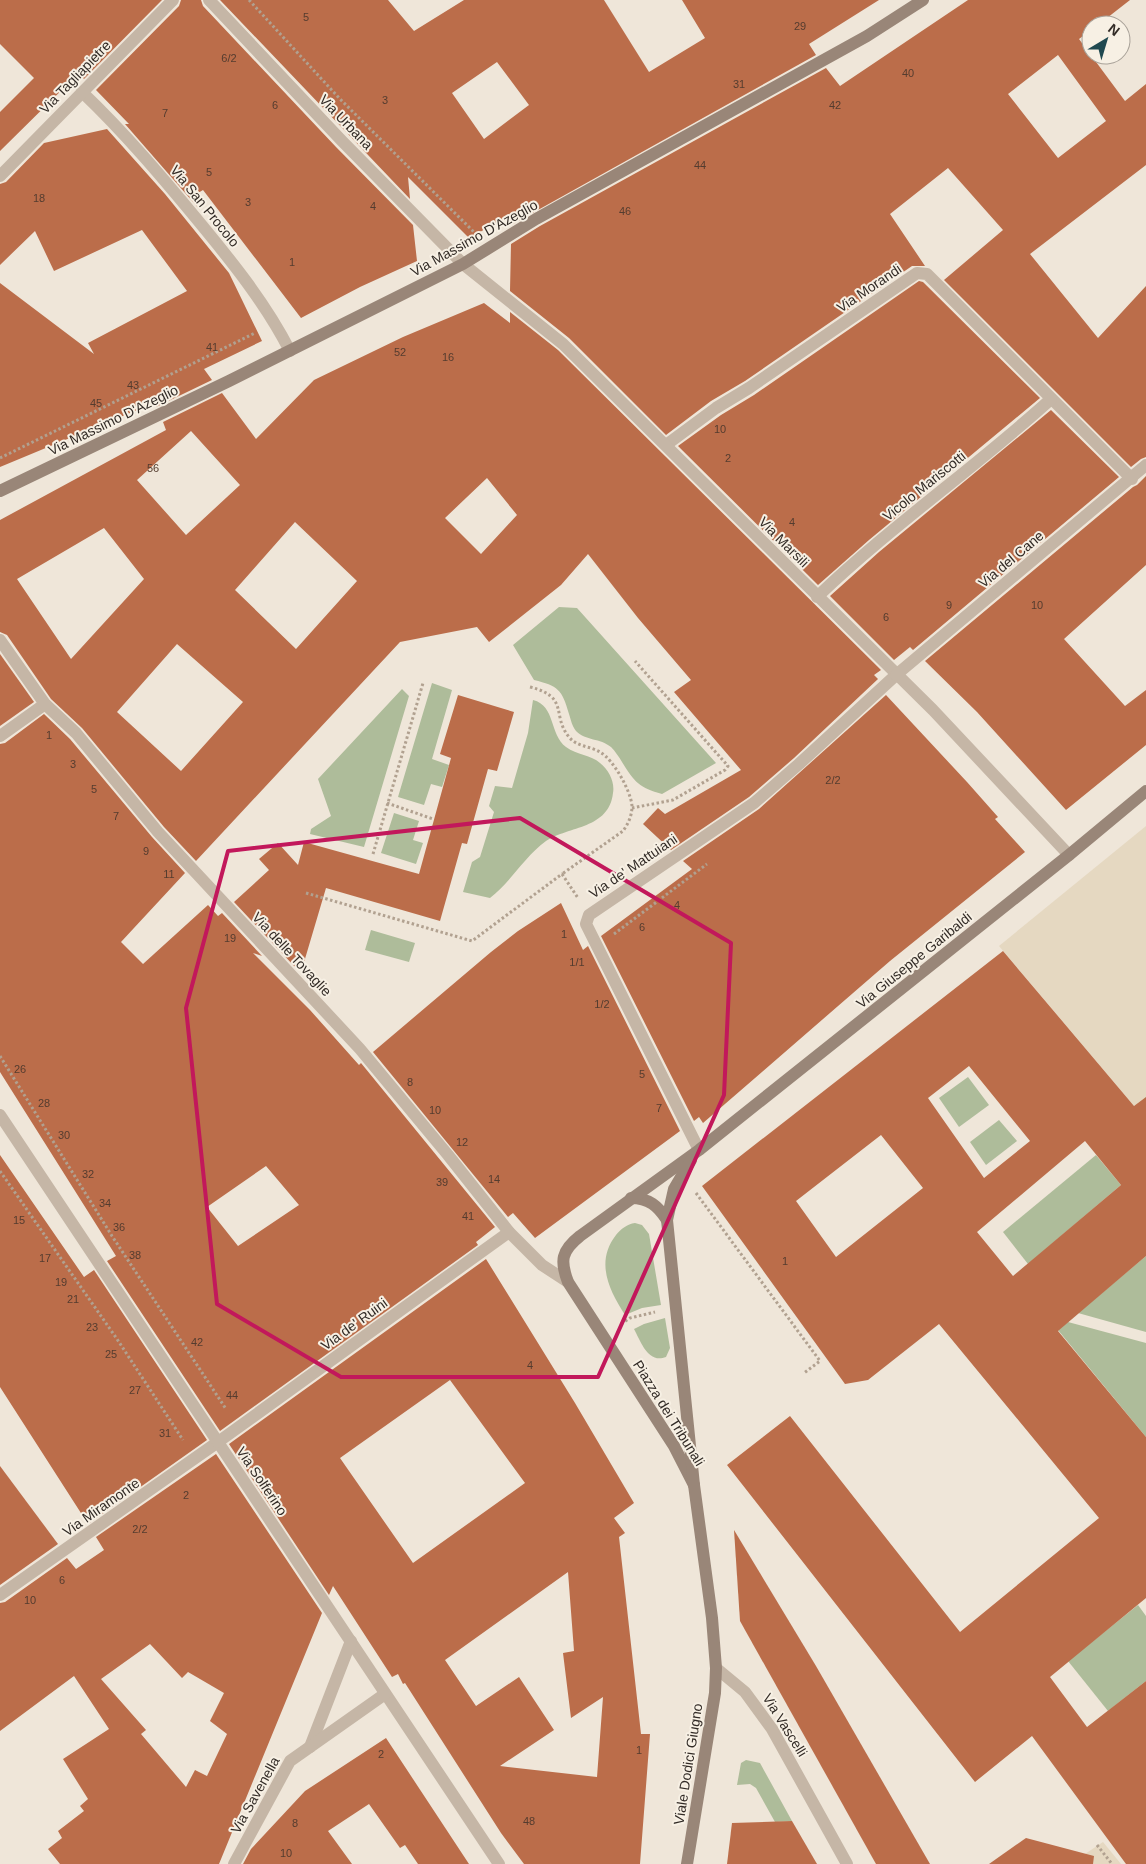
<svg xmlns="http://www.w3.org/2000/svg" width="1146" height="1864" font-family="Helvetica,sans-serif">
<style>
.green{fill:#aebc9a}
.plaza{fill:#e5d8c1}
.building{fill:#bb6d4a;fill-rule:evenodd}
.lines{fill:none;stroke-linecap:round;stroke-linejoin:round}
.path{stroke:#b1a190;stroke-width:3;stroke-dasharray:2.5 2.5;stroke-linecap:butt}
.lane{stroke:#c5b6a6;stroke-width:12}
.street{stroke:#c5b6a6;stroke-width:12}
.secondary{stroke:#998678;stroke-width:12}
.marked{fill:none;stroke:#c2185b;stroke-width:4;stroke-linejoin:round}
.labels{text-anchor:middle;stroke-width:4;stroke-linejoin:round;paint-order:stroke}
.number-label{font-size:11px;fill:#543c2f}
.street-label{font-size:14px;fill:#322b26;stroke:#f7f0e4}
</style>
<rect width="100%" height="100%" fill="#efe6d9"/>
<g class="green">
<path d="M559 607 577 608 716 763 662 794C640 788 634 782 622 762 619 757 615 751 611 747 600 738 586 741 576 731 572 726 571 720 569 714 562 689 558 686 534 680L513 645Z"/>
<path d="M432 683 452 690 432 759 449 765 442 787 431 784 424 805 398 797Z"/>
<path d="M402 689 409 696 364 847 310 834 311 829 331 816 318 779Z"/>
<path d="M533 700C556 706 549 734 566 747 577 755 591 755 600 763 609 770 615 782 613 793 609 829 569 826 546 841 524 857 511 882 490 898L463 892 472 862 480 857 494 812 489 806 495 786 512 788 528 733Z"/>
<path d="M394 813 419 821 413 840 423 843 416 864 381 853Z"/>
<path d="M371 930 415 943 409 962 365 950Z"/>
<path d="M968 1077 989 1105 959 1127 939 1098Z"/>
<path d="M999 1120 1017 1141 986 1165 970 1142Z"/>
<path d="M1096 1155 1121 1185 1028 1264 1003 1232Z"/>
<path d="M635 1223 642 1225 649 1234 661 1305 642 1308 625 1315C609 1290 595 1262 616 1235 621 1229 627 1224 635 1223Z"/>
<path d="M1146 1256V1332L1078 1313Z"/>
<path d="M665 1318 670 1348 666 1357C648 1364 641 1342 634 1329L644 1324Z"/>
<path d="M1068 1322 1146 1343V1437L1058 1330Z"/>
<path d="M1138 1605 1146 1616V1681L1108 1711 1068 1661Z"/>
<path d="M746 1760 760 1763 792 1821 775 1822 756 1788 750 1784 737 1785 741 1763Z"/>
</g>
<g class="plaza">
<path d="M1146 826V1100L1134 1106 999 946Z"/>
<path d="M1103 1842 1121 1864H1072L1085 1854Z"/>
</g>
<g class="building">
<path d="M0 0H162L84 79 79 73 0 151V112L34 78 0 44Z"/>
<path d="M181 0H201L203 6 336 147 413 225 417 261 360 287 301 318 203 190 193 196 200 210 125 124H129L96 90 179 6Z"/>
<path d="M220 0H388L414 31 464 0H604L649 72 705 38 682 0H879L809 44 816 55 511 225V215L469 238 408 177 410 199ZM497 62 529 105 484 139 452 93Z"/>
<path d="M968 0H1130L1098 25H1091V30L1079 39 1125 101 1146 84V165L1030 254 1098 338 1146 286V457L1141 459 1131 467 944 280 1003 230 948 168 890 214 925 266H912L745 381 711 401 666 435 569 338 510 291 511 244 540 226 826 68 840 86ZM1058 55 1106 121 1058 158 1008 94Z"/>
<path d="M107 129 165 194 229 273 262 341 204 369 212 380 156 407 154 403 0 467V283L94 354 88 343 187 291 142 230 54 271 35 231 0 265V184L6 182 44 143Z"/>
<path d="M919 281 923 282 1040 398 869 540 818 585 678 446 721 415 754 395Z"/>
<path d="M484 303 510 323V312L558 350 881 670 874 675 878 679 794 758 749 797 671 850 643 824 658 808 665 814 741 770 674 692 691 680 638 618 588 554 561 585 489 642 477 627 400 642 196 861 164 827 82 728 51 699 7 635 0 632V520L166 430 163 422 222 393 256 439 314 380 403 337ZM191 431 240 485 186 535 137 480ZM487 478 517 515 481 554 445 518ZM295 522 357 581 296 649 235 590ZM104 528 144 579 71 659 17 579ZM177 644 243 702 181 771 117 712Z"/>
<path d="M1051 410 1119 477 913 650 910 647 894 660 830 596 879 552Z"/>
<path d="M1146 476V565L1064 639 1125 706 1146 690V745L1066 810 977 712 925 661 1133 487 1137 485Z"/>
<path d="M0 654 34 702 0 726Z"/>
<path d="M458 695 514 712 497 771 488 769 467 844 462 843 440 921 326 888 302 969 294 966 234 902 269 870 259 859 278 843 298 865 304 842 419 874 451 758 440 754Z"/>
<path d="M886 695 967 782 998 817 995 819 1025 852 890 961 703 1123 699 1117 694 1121 601 936 692 869 683 861 759 809Z"/>
<path d="M44 714 70 739 152 837 185 873 121 942 143 964 208 905 218 916 222 913 262 956 253 953 310 1010 359 1065 361 1063 495 1227 476 1242 478 1245 220 1431 107 1261 116 1256 0 1072V744L5 743ZM266 1166 299 1205 238 1246 207 1207Z"/>
<path d="M561 903 583 950 588 946 680 1131 535 1238 513 1213 508 1217 373 1052 491 952 518 931Z"/>
<path d="M1003 951 1134 1106 1146 1097V1256L1058 1331 1146 1437V1598L1050 1677 1087 1727 1146 1681V1864H1126L1032 1736 975 1782 727 1465 790 1416 960 1632 1099 1518 939 1324 868 1380 845 1384 702 1186ZM969 1066 1030 1141 984 1178 928 1098ZM881 1135 923 1188 836 1257 796 1201ZM1085 1141 1121 1185 1013 1276 977 1232Z"/>
<path d="M0 1155 84 1277 94 1270 207 1440 88 1524 0 1387Z"/>
<path d="M486 1259 575 1403 634 1503 614 1518 625 1533 619 1537 641 1734H650L640 1864H524L501 1833 405 1683 403 1684 398 1674 392 1677 333 1586 329 1595 229 1444ZM450 1380 525 1483 413 1563 340 1458ZM568 1572 574 1651 563 1653 571 1718 603 1697 597 1777 500 1766 554 1730 519 1677 476 1706 445 1660Z"/>
<path d="M216 1454 322 1613 219 1864H60L48 1849 62 1838 58 1831 84 1811 80 1806 88 1799 63 1759 109 1729 74 1676 0 1731V1603L5 1602 67 1558 76 1569 104 1550 96 1537ZM150 1644 182 1678 188 1672 224 1693 210 1721 227 1734 207 1776 195 1770 186 1787 141 1734 146 1730 101 1679Z"/>
<path d="M0 1466 58 1544 0 1585Z"/>
<path d="M734 1530 816 1666 930 1864H876L740 1621Z"/>
<path d="M386 1738 469 1864H418L405 1845 400 1848 369 1804 328 1831 352 1864H243L251 1849 305 1791Z"/>
<path d="M792 1821 817 1864H727L732 1823Z"/>
<path d="M1026 1838 1094 1856 1093 1864H989Z"/>
</g>
<g class="lines">
<g class="path">
<path d="M249 0 340 99 475 233"/>
<path d="M0 458 255 333"/>
<path d="M530 687C570 697 551 715 569 737 577 747 590 746 600 752 613 759 631 791 632 806 632 816 628 824 623 831L562 874"/>
<path d="M387 803 433 819"/>
<path d="M632 808 673 800 725 770 728 766 635 661"/>
<path d="M373 854 423 683"/>
<path d="M306 893 472 941 562 874 578 898"/>
<path d="M614 934 707 864"/>
<path d="M0 1056 112 1236 226 1409"/>
<path d="M0 1171 117 1339 183 1440"/>
<path d="M696 1193 820 1361 804 1373"/>
<path d="M621 1324 630 1318 655 1312"/>
<path d="M1097 1845 1112 1864"/>
</g>
<g class="lane">
<path d="M82 92C125 133 162 177 200 223 233 263 266 304 290 351"/>
<path d="M666 445 716 408 749 388 917 273 927 274 1132 479"/>
<path d="M817 597C891 526 975 468 1051 399"/>
<path d="M0 736 45 704"/>
<path d="M699 1150 586 924 589 915 754 803 799 764 896 675"/>
<path d="M0 1595 218 1442"/>
</g>
<g class="street">
<path d="M209 0 342 141 463 264 563 344 933 710 1069 855"/>
<path d="M0 176 173 0"/>
<path d="M0 640 45 704 76 733 158 832 360 1049 448 1155 509 1232 542 1265 568 1282"/>
<path d="M896 675 1146 465"/>
<path d="M0 1115 499 1864"/>
<path d="M218 1442 509 1232"/>
<path d="M716 1668 745 1692 772 1729 847 1864"/>
<path d="M310 1747 351 1641"/>
<path d="M234 1864 290 1761 385 1694"/>
</g>
<g class="secondary">
<path d="M0 491 229 381 463 264 536 219 867 36 923 0"/>
<path d="M631 1198C649 1198 658 1206 667 1220"/>
<path d="M694 1485 674 1446 568 1282C560 1261 561 1251 580 1236L699 1150 1069 855 1146 791"/>
<path d="M687 1864 715 1693 716 1668 712 1618 694 1485 667 1220 674 1189 691 1160"/>
</g>
</g>
<path class="marked" d="M520 818 731 943 724 1095 598 1377H341L217 1304 186 1008 228 851Z"/>
<g class="labels">
<g class="number-label">
<text x="306" y="21">5</text>
<text x="800" y="30">29</text>
<text x="229" y="62">6/2</text>
<text x="908" y="77">40</text>
<text x="739" y="88">31</text>
<text x="385" y="104">3</text>
<text x="275" y="109">6</text>
<text x="835" y="109">42</text>
<text x="165" y="117">7</text>
<text x="700" y="169">44</text>
<text x="209" y="176">5</text>
<text x="39" y="202">18</text>
<text x="248" y="206">3</text>
<text x="373" y="210">4</text>
<text x="625" y="215">46</text>
<text x="292" y="266">1</text>
<text x="212" y="351">41</text>
<text x="400" y="356">52</text>
<text x="448" y="361">16</text>
<text x="133" y="389">43</text>
<text x="96" y="407">45</text>
<text x="720" y="433">10</text>
<text x="728" y="462">2</text>
<text x="153" y="472">56</text>
<text x="792" y="526">4</text>
<text x="949" y="609">9</text>
<text x="1037" y="609">10</text>
<text x="886" y="621">6</text>
<text x="49" y="739">1</text>
<text x="73" y="768">3</text>
<text x="833" y="784">2/2</text>
<text x="94" y="793">5</text>
<text x="116" y="820">7</text>
<text x="146" y="855">9</text>
<text x="169" y="878">11</text>
<text x="677" y="909">4</text>
<text x="642" y="931">6</text>
<text x="564" y="938">1</text>
<text x="230" y="942">19</text>
<text x="577" y="966">1/1</text>
<text x="602" y="1008">1/2</text>
<text x="20" y="1073">26</text>
<text x="642" y="1078">5</text>
<text x="410" y="1086">8</text>
<text x="44" y="1107">28</text>
<text x="659" y="1112">7</text>
<text x="435" y="1114">10</text>
<text x="64" y="1139">30</text>
<text x="462" y="1146">12</text>
<text x="88" y="1178">32</text>
<text x="494" y="1183">14</text>
<text x="442" y="1186">39</text>
<text x="105" y="1207">34</text>
<text x="468" y="1220">41</text>
<text x="19" y="1224">15</text>
<text x="119" y="1231">36</text>
<text x="135" y="1259">38</text>
<text x="45" y="1262">17</text>
<text x="785" y="1265">1</text>
<text x="61" y="1286">19</text>
<text x="73" y="1303">21</text>
<text x="92" y="1331">23</text>
<text x="197" y="1346">42</text>
<text x="111" y="1358">25</text>
<text x="530" y="1369">4</text>
<text x="135" y="1394">27</text>
<text x="232" y="1399">44</text>
<text x="165" y="1437">31</text>
<text x="186" y="1499">2</text>
<text x="140" y="1533">2/2</text>
<text x="62" y="1584">6</text>
<text x="30" y="1604">10</text>
<text x="639" y="1754">1</text>
<text x="381" y="1758">2</text>
<text x="529" y="1825">48</text>
<text x="295" y="1827">8</text>
<text x="286" y="1857">10</text>
</g>
<g class="street-label">
<text transform="translate(75 77) rotate(-46)" y="5">Via Tagliapietre</text>
<text transform="translate(346 122) rotate(46)" y="5">Via Urbana</text>
<text transform="translate(205 206) rotate(51)" y="5">Via San Procolo</text>
<text transform="translate(474 238) rotate(-29)" y="5">Via Massimo D'Azeglio</text>
<text transform="translate(869 288) rotate(-34)" y="5">Via Morandi</text>
<text transform="translate(113 420) rotate(-26)" y="5">Via Massimo D'Azeglio</text>
<text transform="translate(924 486) rotate(-39)" y="5">Vicolo Mariscotti</text>
<text transform="translate(784 542) rotate(45)" y="5">Via Marsili</text>
<text transform="translate(1011 559) rotate(-40)" y="5">Via del Cane</text>
<text transform="translate(633 866) rotate(-34)" y="5">Via de' Mattuiani</text>
<text transform="translate(292 954) rotate(47)" y="5">Via delle Tovaglie</text>
<text transform="translate(914 960) rotate(-39)" y="5">Via Giuseppe Garibaldi</text>
<text transform="translate(354 1324) rotate(-36)" y="5">Via de' Ruini</text>
<text transform="translate(669 1413) rotate(58)" y="5">Piazza dei Tribunali</text>
<text transform="translate(262 1481) rotate(56)" y="5">Via Solferino</text>
<text transform="translate(101 1507) rotate(-35)" y="5">Via Miramonte</text>
<text transform="translate(785 1725) rotate(58)" y="5">Via Vascelli</text>
<text transform="translate(688 1764) rotate(-81)" y="5">Viale Dodici Giugno</text>
<text transform="translate(255 1795) rotate(-61)" y="5">Via Savenella</text>
</g>
</g>
<g transform="translate(1106 40) rotate(38)"><circle r="24" fill="#f7f0e4" stroke="#a8a198"/>
<path d="M0-4L9 19L0 12L-9 19Z" fill="#204950"/>
<text y="-8" font-size="14" font-weight="bold" text-anchor="middle" fill="#322b26">N</text>
</g>
</svg>
